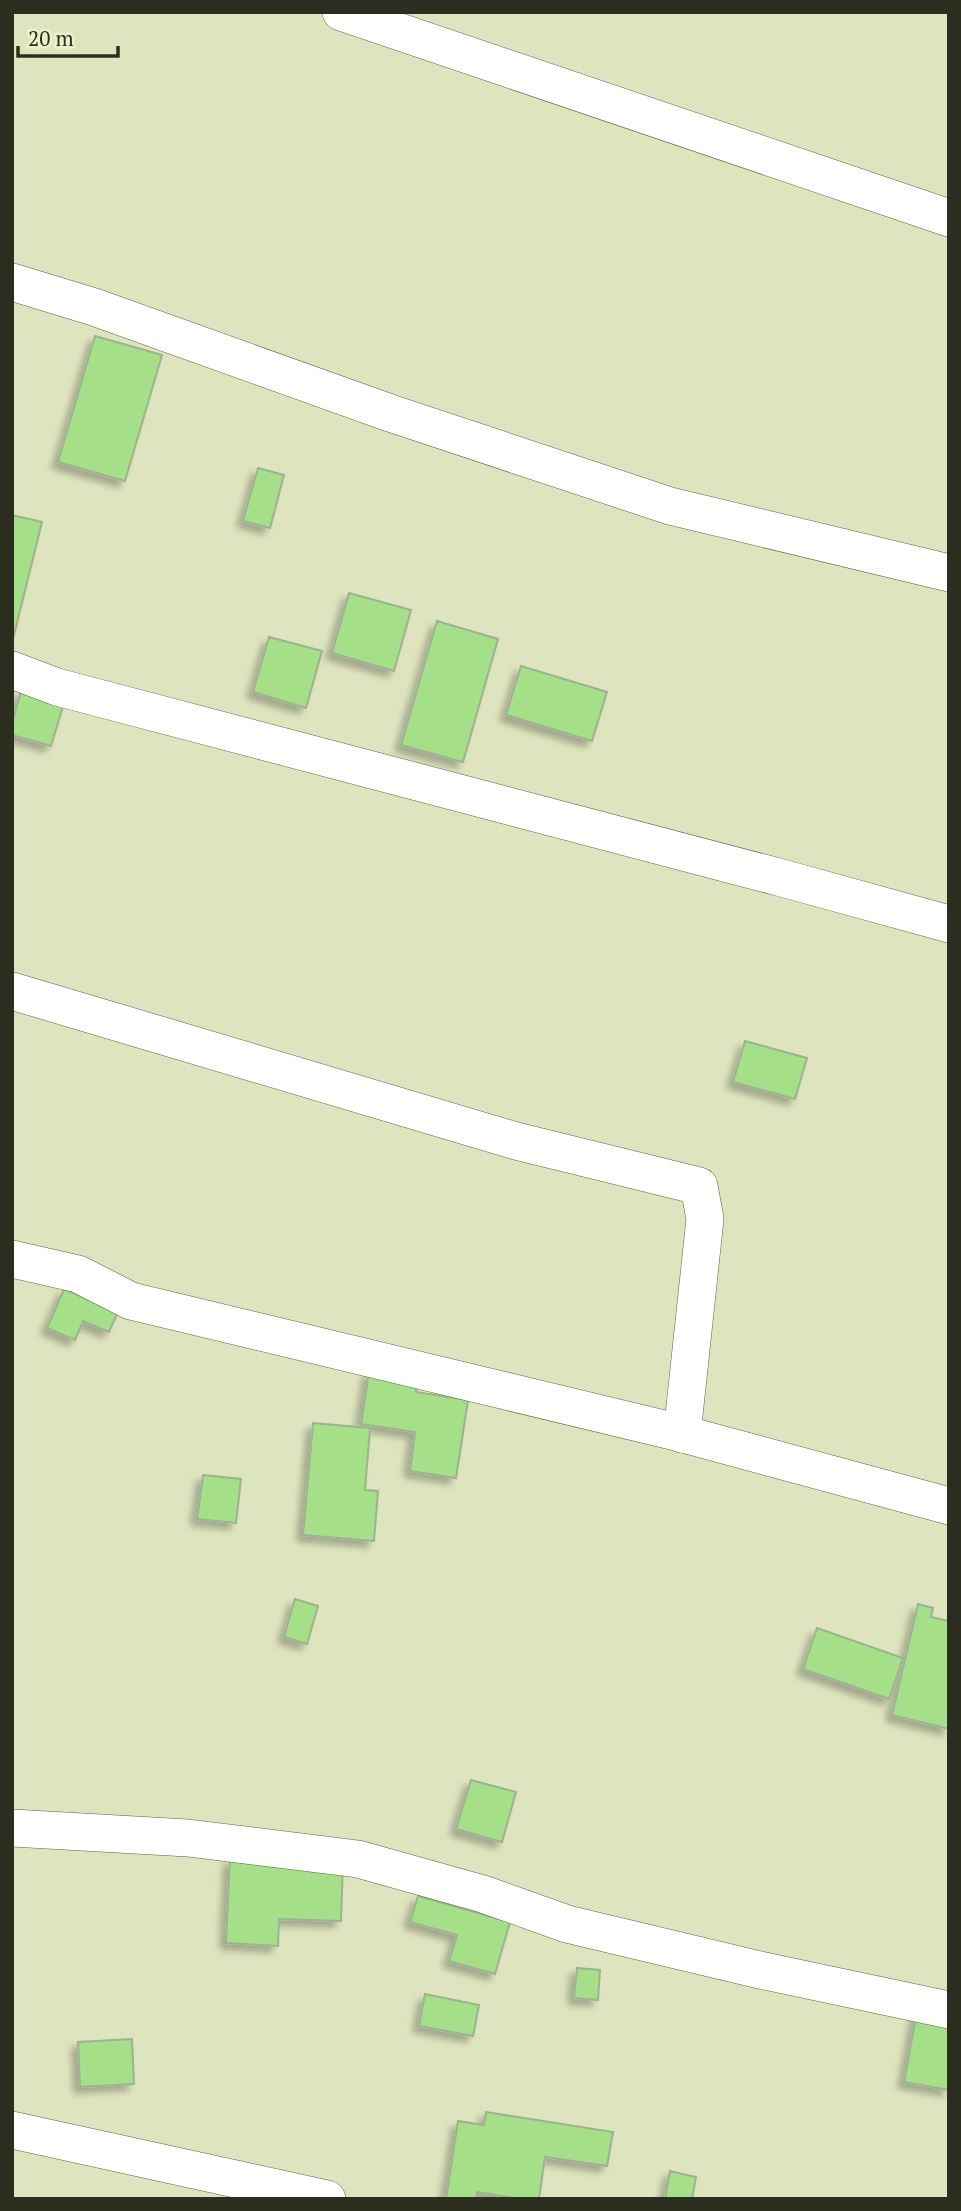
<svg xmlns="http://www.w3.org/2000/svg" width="961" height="2211" font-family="'PT Serif',serif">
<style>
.building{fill:#a5df87;stroke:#9cb292;stroke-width:2;filter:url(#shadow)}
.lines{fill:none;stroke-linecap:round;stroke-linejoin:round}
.minor-casing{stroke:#5f6442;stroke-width:38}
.minor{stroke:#fff;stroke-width:37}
</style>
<defs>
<filter id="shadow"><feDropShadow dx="-6" dy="6" stdDeviation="3.5" flood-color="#0004"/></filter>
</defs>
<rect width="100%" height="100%" fill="#dee5be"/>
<g class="building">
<path d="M95 336 162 355 125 481 58 462Z"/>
<path d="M258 468 284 475 270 528 243 521Z"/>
<path d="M12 515 42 522 14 635 12 634Z"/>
<path d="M349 593 411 610 394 671 332 653Z"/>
<path d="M437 621 498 639 463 762 401 745Z"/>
<path d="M269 637 322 651 306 708 253 692Z"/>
<path d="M521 666 607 692 592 741 506 715Z"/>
<path d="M21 691 64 703 51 746 12 735V723Z"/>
<path d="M745 1041 807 1058 795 1099 733 1082Z"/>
<path d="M64 1289 118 1312 109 1332 83 1321 75 1340 47 1328Z"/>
<path d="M369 1371 418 1379 416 1392 468 1400 456 1478 410 1471 415 1432 361 1424Z"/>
<path d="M313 1423 370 1428 365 1490 378 1491 374 1541 303 1535Z"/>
<path d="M203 1475 241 1479 236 1523 197 1519Z"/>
<path d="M295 1599 318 1606 307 1644 284 1637Z"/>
<path d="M918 1604 933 1608 931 1617 949 1621V1729L892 1715Z"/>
<path d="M817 1628 903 1658 889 1699 803 1669Z"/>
<path d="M471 1780 516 1792 502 1842 456 1829Z"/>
<path d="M230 1859 343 1864 341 1921 279 1919 278 1946 226 1943Z"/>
<path d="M418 1896 510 1922 495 1974 449 1961 457 1935 410 1922Z"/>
<path d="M577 1968 600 1970 598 2000 574 1998Z"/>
<path d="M425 1994 479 2005 473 2036 419 2026Z"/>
<path d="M917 2011 949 2017V2090L904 2082Z"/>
<path d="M132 2039 134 2084 80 2087 78 2042Z"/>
<path d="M486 2112 613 2132 607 2166 545 2157 539 2199H520L477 2192 476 2199H446L458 2121 484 2125Z"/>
<path d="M670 2171 696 2177 692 2199H665Z"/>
</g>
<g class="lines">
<g class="minor-casing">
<g id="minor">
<path d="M341 12 949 218"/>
<path d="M12 282 94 307 390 413 670 506 949 573"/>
<path d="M12 670 57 687 782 878 949 924"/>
<path d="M12 991 516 1141 699 1186 705 1219 682 1434"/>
<path d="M12 1259 78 1274 131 1301 672 1431 949 1506"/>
<path d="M12 1828 188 1838 358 1859 483 1894 567 1924 760 1970 949 2010"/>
<path d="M12 2130 327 2199"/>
</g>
</g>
<use href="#minor" class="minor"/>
</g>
<rect width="961" height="2211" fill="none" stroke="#2b2e1f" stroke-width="28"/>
<path d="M18 46v10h100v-10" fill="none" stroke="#2b2e1f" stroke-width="3.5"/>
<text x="28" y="46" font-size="21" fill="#2b2e1f" stroke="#ebf2cb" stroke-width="5" paint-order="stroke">20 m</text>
</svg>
